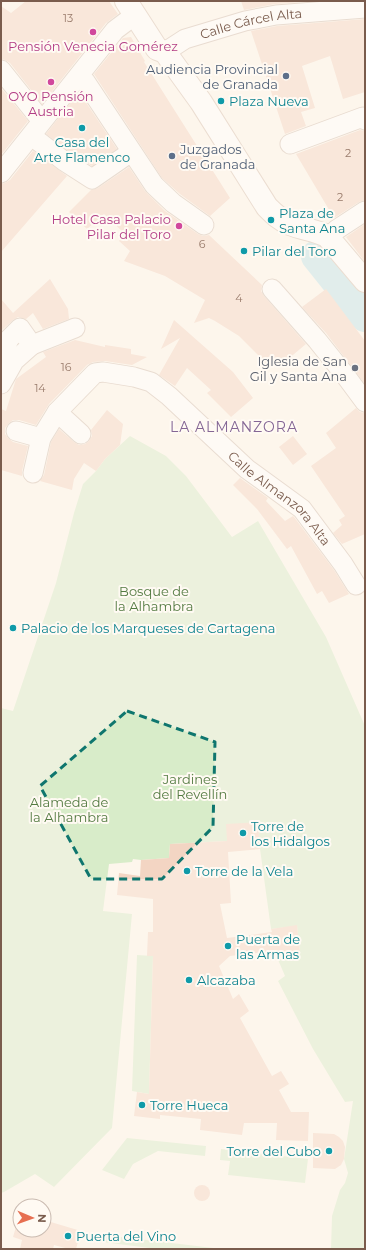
<svg xmlns="http://www.w3.org/2000/svg" width="366" height="1250" font-family="Montserrat,sans-serif">
<style>
.green{fill:#d8ecc9}
.lines{fill:none;stroke-linecap:round;stroke-linejoin:round}
.river{stroke:#bfe3e8;stroke-width:32}
.building{fill:#f3d5c3}
.street-casing{stroke:#d1beb0;stroke-width:21}
.secondary-casing{stroke:#d6c0b0;stroke-width:24}
.street{stroke:#fff;stroke-width:19}
.secondary{stroke:#fff;stroke-width:22}
.marked{fill:none;stroke:#0f766e;stroke-width:3;stroke-dasharray:8 5;stroke-linejoin:round}
.hotel-dot{fill:#d1479c;stroke:#fffaf3;stroke-width:1.5}
.service-dot{fill:#5c6f8a;stroke:#fffaf3;stroke-width:1.5}
.culture-dot{fill:#0f9aa8;stroke:#fffaf3;stroke-width:1.5}
.worship-dot{fill:#6b7280;stroke:#fffaf3;stroke-width:1.5}
.labels{text-anchor:middle;stroke-width:4;stroke-linejoin:round;paint-order:stroke}
.number-label{font-size:11px;fill:#987a6a}
.street-label{font-size:13px;fill:#7a5c4d;stroke:#fffaf3}
.hotel-label{font-size:13px;fill:#b23c85;stroke:#fffaf3}
.service-label{font-size:13px;fill:#4e5e75;stroke:#fffaf3;text-anchor:end}
.culture-label{font-size:13px;fill:#0d838f;stroke:#fffaf3;text-anchor:start}
.worship-label{font-size:13px;fill:#5b616d;stroke:#fffaf3;text-anchor:end}
.park-label{font-size:13px;fill:#537a41;stroke:#fffaf3}
.neighbourhood-label{font-size:14px;letter-spacing:1px;fill:#846695;stroke:#fffaf3}
</style>
<rect width="100%" height="100%" fill="#fdf6ec"/>
<g class="green">
<path d="M130 436 166 456 186 476 232 537 258 521 326 637 365 726V1249H331L332 1216 340 1190 345 1183 348 1173 344 1159 353 1101 345 1102 313 1049 278 981 285 976 276 955 300 951 297 926 271 929 260 849 258 822 227 841 170 844 169 858 141 860 133 859 132 862 109 864 103 911 132 914 112 1128 54 1187 35 1174 4 1192 1 1193V708L13 711 56 583 74 513 83 484 96 471 105 459Z"/>
<path d="M137 955 153 956 149 1094 132 1091Z"/>
<path d="M127 1138 206 1146 205 1156 158 1151 133 1164 124 1179 102 1170Z"/>
<path d="M221 1149 308 1159 305 1183 228 1175 230 1161 220 1160Z"/>
<path d="M96 1234 222 1249H157L95 1241Z"/>
</g>
<g class="lines">
<path class="river" d="M317 256 365 316"/>
</g>
<g class="building">
<path d="M26 1H109L118 14 106 23 42 104 10 63 5 60 1 59V6L11 13Z"/>
<path d="M241 1H314L275 4 244 10Z"/>
<path d="M365 19V92L343 99 330 56 302 66 315 108 301 112 306 126 285 134 251 31 277 26Z"/>
<path d="M131 37 145 61 144 62 230 198 210 216 180 194 162 178 94 74 123 38Z"/>
<path d="M1 88 28 121 1 155Z"/>
<path d="M79 92 117 149 92 166 70 152 46 134Z"/>
<path d="M360 130 365 131V200L359 202 334 218 296 154Z"/>
<path d="M33 151 67 176 1 252V184L5 183 10 180Z"/>
<path d="M129 167 145 191 165 211 198 234 203 236 209 235 262 285 261 291 264 296 306 344 281 365 276 361 270 367 239 336 215 321 209 318 194 323 205 300 165 276 124 261 130 251 119 241 125 234 104 214 87 229 69 212 91 190 98 188Z"/>
<path d="M365 224V262L346 237Z"/>
<path d="M50 279 68 309 69 319 43 329 33 313 26 319 18 317 13 320 2 330 1 329V299L13 313Z"/>
<path d="M326 289 365 341V384L326 333 302 307Z"/>
<path d="M174 320 233 372 253 398 231 417 207 393 211 390 187 368 175 386 159 375 180 338 161 349Z"/>
<path d="M75 340 105 347V345L131 349V354L147 357 132 365 105 361 93 362 87 365 49 404 36 425 19 420H13L9 423 5 428V434L8 438 13 442 28 446 22 471V476L1 470V409L6 411 16 379 46 357 43 352Z"/>
<path d="M356 408 360 412 365 413V534L342 544 333 533 342 525 339 520 345 516 311 466 336 448 326 433Z"/>
<path d="M107 410 123 424 120 445 105 459 96 471 84 463 74 479 72 490 40 481 44 475 51 442 59 429 74 442 79 445 85 444 89 441 92 436 91 430Z"/>
<path d="M293 436 307 454 293 465 279 447Z"/>
<path d="M240 478 268 498 266 501 285 521 293 516 294 517 334 570 349 594 329 603 322 591 317 594 291 546 287 549 257 509 233 485Z"/>
<path d="M258 822 260 849 228 852 231 903 220 904 227 938 272 932 271 929 297 925 300 952 276 954 275 951 230 956 219 966 233 999 239 994 249 1011 240 1018 272 1076 281 1071 289 1084 279 1090 291 1112H309L308 1141 276 1140 277 1123H244L242 1135 200 1130 201 1119 160 1115V1119L134 1116 137 1092 149 1094 153 956H147L148 932H153V899L117 895 119 873 140 876 141 860 169 858 170 844 227 841 226 824Z"/>
<path d="M313 1133 334 1134 339 1137 343 1141 345 1147 344 1159 341 1165 335 1169 313 1168Z"/>
<circle cx="202" cy="1193" r="8"/>
<path d="M20 1213V1230H44V1220L81 1231 76 1249H69L54 1245 53 1249H20L22 1240 13 1237Z"/>
</g>
<g class="lines">
<g class="street-casing">
<g id="street">
<path id="s1" d="M165 52 185 39 245 21 276 15 365 8"/>
<path d="M1 70 37 115"/>
<path d="M85 81 154 185 173 203 204 225"/>
<path d="M38 141 64 161 92 179 131 152"/>
<path d="M290 144 363 117 365 120"/>
<path d="M1 173 115 30 135 15"/>
<path d="M336 230 365 211"/>
<path d="M272 289 317 340 345 375 365 402"/>
<path d="M1 360 9 339 20 328 32 345 75 328"/>
<path d="M1 384 14 361 32 345"/>
<path d="M57 412 81 434"/>
<path d="M16 431 41 438"/>
<path id="s2" d="M33 473 41 438 57 412 95 373 103 372 134 377 151 382 169 396 247 469 302 509 343 564 356 585"/>
</g>
</g>
<g class="secondary-casing">
<path id="secondary" d="M126 1 157 49 165 52 201 102 267 207C274 214 281 221 290 224 302 229 315 230 327 236L365 281"/>
</g>
<use href="#street" class="street"/>
<use href="#secondary" class="secondary"/>
</g>
<path d="M0 0H366V1250H0ZM127 711 215 742 213 827 162 879H91L40 786Z" fill="#fdf6ec" fill-opacity=".55" fill-rule="evenodd"/>
<path class="marked" d="M127 711 215 742 213 827 162 879H91L40 786Z"/>
<g class="hotel-dot">
<circle cx="93" cy="32" r="4"/>
<circle cx="51" cy="82" r="4"/>
<circle cx="179" cy="226" r="4"/>
</g>
<g class="service-dot">
<circle cx="286" cy="76" r="4"/>
<circle cx="172" cy="156" r="4"/>
</g>
<g class="culture-dot">
<circle cx="221" cy="101" r="4"/>
<circle cx="82" cy="128" r="4"/>
<circle cx="271" cy="220" r="4"/>
<circle cx="244" cy="251" r="4"/>
<circle cx="13" cy="628" r="4"/>
<circle cx="243" cy="833" r="4"/>
<circle cx="187" cy="871" r="4"/>
<circle cx="228" cy="946" r="4"/>
<circle cx="189" cy="980" r="4"/>
<circle cx="142" cy="1105" r="4"/>
<circle cx="329" cy="1151" r="4"/>
<circle cx="68" cy="1236" r="4"/>
</g>
<circle class="worship-dot" cx="355" cy="368" r="4"/>
<g class="labels">
<g class="number-label">
<text x="68" y="22">13</text>
<text x="348" y="157">2</text>
<text x="340" y="201">2</text>
<text x="202" y="248">6</text>
<text x="239" y="302">4</text>
<text x="66" y="371">16</text>
<text x="40" y="392">14</text>
</g>
<g class="street-label">
<text dy="5" stroke="none"><textPath href="#s1" startOffset="92">Calle Cárcel Alta</textPath></text>
<text dy="5" stroke="none"><textPath href="#s2" startOffset="352">Calle Almanzora Alta</textPath></text>
</g>
<g class="hotel-label">
<text x="93" y="51">Pensión Venecia Gomérez</text>
<text x="51" y="101">OYO Pensión<tspan x="51" dy="15">Austria</tspan></text>
<text x="171" y="224" text-anchor="end">Hotel Casa Palacio<tspan x="171" dy="15">Pilar del Toro</tspan></text>
</g>
<g class="service-label">
<text x="278" y="74">Audiencia Provincial<tspan x="278" dy="15">de Granada</tspan></text>
<text x="180" y="154" text-anchor="start">Juzgados<tspan x="180" dy="15">de Granada</tspan></text>
</g>
<g class="culture-label">
<text x="229" y="106">Plaza Nueva</text>
<text x="82" y="147" text-anchor="middle">Casa del<tspan x="82" dy="15">Arte Flamenco</tspan></text>
<text x="279" y="218">Plaza de<tspan x="279" dy="15">Santa Ana</tspan></text>
<text x="252" y="256">Pilar del Toro</text>
<text x="21" y="633">Palacio de los Marqueses de Cartagena</text>
<text x="251" y="831">Torre de<tspan x="251" dy="15">los Hidalgos</tspan></text>
<text x="195" y="876">Torre de la Vela</text>
<text x="236" y="944">Puerta de<tspan x="236" dy="15">las Armas</tspan></text>
<text x="197" y="985">Alcazaba</text>
<text x="150" y="1110">Torre Hueca</text>
<text x="321" y="1156" text-anchor="end">Torre del Cubo</text>
<text x="76" y="1241">Puerta del Vino</text>
</g>
<g class="worship-label">
<text x="347" y="366">Iglesia de San<tspan x="347" dy="15">Gil y Santa Ana</tspan></text>
</g>
<g class="park-label">
<text x="154" y="596">Bosque de<tspan x="154" dy="15">la Alhambra</tspan></text>
<text x="190" y="784">Jardines<tspan x="190" dy="15">del Revellín</tspan></text>
<text x="69" y="807">Alameda de<tspan x="69" dy="15">la Alhambra</tspan></text>
</g>
<g class="neighbourhood-label">
<text x="234" y="432">LA ALMANZORA</text>
</g>
</g>
<rect width="366" height="1250" fill="none" stroke="#7a5c4d" stroke-width="4"/>
<g transform="translate(32 1218) rotate(92)"><circle r="19" fill="#fffaf3" stroke="#cabbb1"/>
<path d="M0-3L7 15L0 10L-7 15Z" fill="#e76f51"/>
<text y="-6" font-size="11" font-weight="bold" text-anchor="middle" fill="#7a5c4d">N</text>
</g>
</svg>
